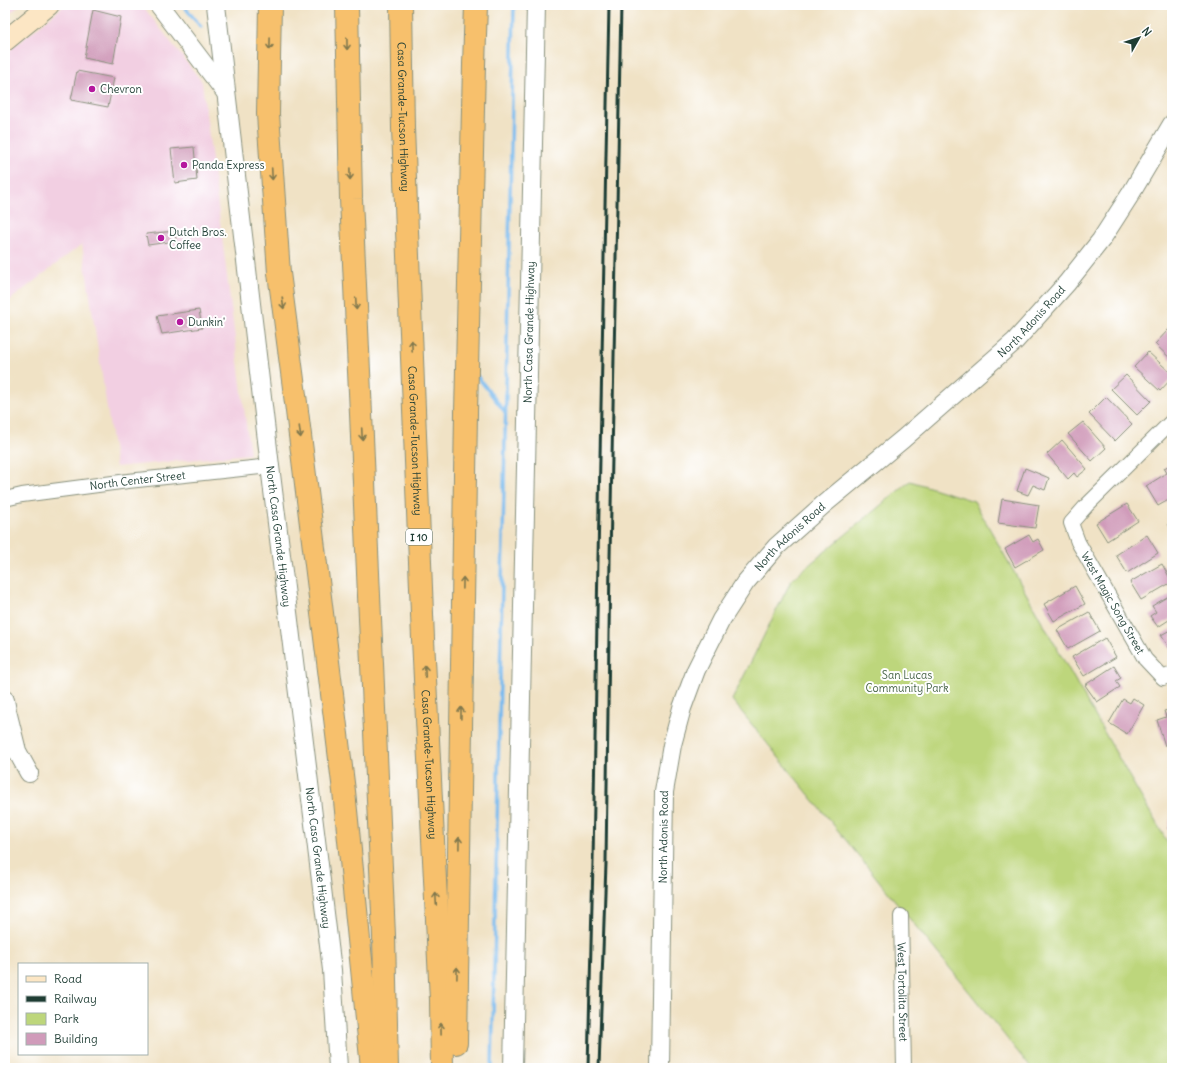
<svg xmlns="http://www.w3.org/2000/svg" width="1177" height="1073" font-family="Delius,sans-serif">
<style>
.built{fill:#f2cfe2}
.green{fill:#bdd67b;stroke:#6e8a58}
.lines{fill:none;stroke-linecap:round;stroke-linejoin:round}
.stream{stroke:#78baee;stroke-width:3.5}
.building{fill:#d09bba}
.minor-casing{stroke:#88907c;stroke-width:16}
.tertiary-casing{stroke:#88907c;stroke-width:20}
.secondary-casing{stroke:#88907c;stroke-width:22}
.motorway-casing{stroke:#88907c;stroke-width:24}
.minor{stroke:#fff;stroke-width:14}
.tertiary{stroke:#fff;stroke-width:18}
.secondary{stroke:#fce6c4;stroke-width:20}
.motorway{stroke:#f7c06c;stroke-width:22}
.rail{stroke:#1f3d34;stroke-width:3}
.oneway{stroke:#80784d}
.poi-dot{fill:#b5179e;stroke:#fff;stroke-width:1.5}
.labels{text-anchor:middle;stroke-width:4;stroke-linejoin:round;paint-order:stroke}
.shield{fill:#fff;stroke:#627771;stroke-width:1}
.shield-label{font-size:10px;font-weight:bold;fill:#1f3d34}
.poi-label{font-size:11px;fill:#1f3d34;stroke:#fff;text-anchor:start}
.street-label{font-size:11px;fill:#1f3d34;stroke:#fff}
.park-label{font-size:11px;fill:#466346;stroke:#fff}
</style>
<rect width="100%" height="100%" fill="#fff"/>
<filter id="ink" filterUnits="userSpaceOnUse"><feTurbulence type="fractalNoise" baseFrequency=".025" numOctaves="2"/><feDisplacementMap in="SourceGraphic" scale="8" xChannelSelector="R" yChannelSelector="G"/><feConvolveMatrix kernelMatrix="1 2 1 2 8 2 1 2 1" color-interpolation-filters="sRGB"/></filter>
<filter id="wash" filterUnits="userSpaceOnUse"><feTurbulence type="fractalNoise" baseFrequency=".012" numOctaves="4" result="noise"/><feDisplacementMap in="SourceGraphic" scale="16" xChannelSelector="R" yChannelSelector="G"/><feGaussianBlur stdDeviation="0.9" result="paint"/><feColorMatrix in="noise" values="0 0 0 0 0 0 0 0 0 0 0 0 0 0 0 0 0 1.4 0 .05"/><feComposite in="paint" operator="in"/></filter>
<g filter="url(#wash)">
<rect width="100%" height="100%" fill="#f0e2c5"/>
<g class="built">
<path d="M5 5H20L5 17Z"/>
<path d="M65 5H142L202 82 250 454 116 467 82 244 5 304V54Z"/>
</g>
<path class="green" d="M910 481 974 501 1129 776 1172 850V1068H1031L732 700 792 579Z"/>
<g class="lines">
<g class="stream">
<path d="M183 5 201 27"/>
<path d="M477 376 505 412"/>
<path d="M492 1068 514 5"/>
</g>
</g>
<g id="blocks">
<g class="building">
<path d="M93 10 121 17 113 64 84 58Z"/>
<path d="M77 71 114 78 108 107 71 100Z"/>
<path d="M194 147 197 180 175 183 171 149Z"/>
<path d="M175 231 176 241 148 245 146 234Z"/>
<path d="M199 310 202 328 162 334 157 316Z"/>
<path d="M1169 329 1172 332V360L1155 344Z"/>
<path d="M1148 352 1172 374V378L1160 391 1134 367Z"/>
<path d="M1126 375 1151 401 1137 415 1111 389Z"/>
<path d="M1106 397 1132 424 1115 441 1089 414Z"/>
<path d="M1083 422 1106 448 1092 461 1068 434Z"/>
<path d="M1062 440 1087 469 1077 477 1074 473 1068 479 1047 454Z"/>
<path d="M1172 464V498L1158 506 1146 486 1167 473 1164 468Z"/>
<path d="M1025 468 1049 478 1045 490 1033 485 1028 495 1017 491Z"/>
<path d="M1002 499 1039 505 1035 528 998 523Z"/>
<path d="M1127 504 1138 521 1107 541 1096 523Z"/>
<path d="M1172 522V531L1168 524Z"/>
<path d="M1029 535 1033 542 1038 539 1044 550 1015 567 1005 549Z"/>
<path d="M1147 535 1158 553 1127 573 1116 555Z"/>
<path d="M1162 564 1172 582 1141 600 1130 582Z"/>
<path d="M1075 586 1085 604 1054 621 1044 604Z"/>
<path d="M1172 594V618L1158 627 1150 616 1156 612 1152 606Z"/>
<path d="M1089 612 1100 631 1068 649 1057 630Z"/>
<path d="M1172 629V652L1161 635Z"/>
<path d="M1105 638 1116 657 1084 676 1072 657Z"/>
<path d="M1114 666 1121 678 1116 681 1120 687 1097 702 1085 685Z"/>
<path d="M1133 698 1144 705 1127 734 1109 723 1123 699 1130 703Z"/>
<path d="M1172 709V744L1165 746 1157 720 1166 717 1164 711Z"/>
<path d="M1171 816H1172V830L1168 829Z"/>
</g>
</g>
</g>
<g filter="url(#ink)">
<use href="#blocks" fill-opacity="0" stroke="#88907c" stroke-width="1"/>
<g class="lines">
<g class="minor-casing">
<g id="minor">
<path id="s1" d="M1172 421 1086 506 1071 523 1078 542 1145 659 1163 678 1172 674"/>
<path id="s2" d="M5 499 22 495 128 481 270 466"/>
<path id="s3" d="M901 916 904 1068"/>
</g>
</g>
<g class="tertiary-casing">
<g id="tertiary">
<path d="M159 5 226 93"/>
<path id="s4" d="M216 5 270 466 332 970 338 1068"/>
<path d="M5 700 7 711 17 751 29 773"/>
<path id="s5" d="M513 1068 536 5"/>
<path id="s6" d="M660 1068 664 792 672 745 682 708 696 670 721 620 745 583 776 547 823 505 903 439 1015 341 1067 283 1101 240 1130 195 1172 124"/>
</g>
</g>
<g class="secondary-casing">
<path id="secondary" d="M5 41 49 5"/>
</g>
<g class="motorway-casing">
<g id="motorway">
<path d="M270 5 268 114 279 273 296 403 344 791 372 1068"/>
<path d="M347 5 351 199 361 414 384 936 387 1068"/>
<path id="s7" d="M401 5 403 128 423 639 441 1000 442 1068"/>
<path d="M456 1043 466 413 474 65 476 5"/>
</g>
</g>
<use href="#minor" class="minor"/>
<use href="#tertiary" class="tertiary"/>
<use href="#secondary" class="secondary"/>
<use href="#motorway" class="motorway"/>
<g class="rail">
<path d="M588 1068 593 862 598 558 609 5"/>
<path d="M599 1068 606 863 610 558 621 5"/>
</g>
</g>
<defs><path id="oneway-shaft" d="M-6 0H5M1.5-3L5.5 0L1.5 3" fill="none" stroke-width="1.6" stroke-linecap="round" stroke-linejoin="round"/></defs>
<g class="oneway">
<use href="#oneway-shaft" transform="translate(270 44) rotate(91)"/>
<use href="#oneway-shaft" transform="translate(347 44) rotate(89)"/>
<use href="#oneway-shaft" transform="translate(272 174) rotate(87)"/>
<use href="#oneway-shaft" transform="translate(350 174) rotate(89)"/>
<use href="#oneway-shaft" transform="translate(283 303) rotate(82)"/>
<use href="#oneway-shaft" transform="translate(356 304) rotate(87)"/>
<use href="#oneway-shaft" transform="translate(412 346) rotate(-92)"/>
<use href="#oneway-shaft" transform="translate(300 432) rotate(83)"/>
<use href="#oneway-shaft" transform="translate(362 434) rotate(87)"/>
<use href="#oneway-shaft" transform="translate(463 583) rotate(-89)"/>
<use href="#oneway-shaft" transform="translate(425 671) rotate(-93)"/>
<use href="#oneway-shaft" transform="translate(461 713) rotate(-89)"/>
<use href="#oneway-shaft" transform="translate(459 843) rotate(-89)"/>
<use href="#oneway-shaft" transform="translate(436 899) rotate(-93)"/>
<use href="#oneway-shaft" transform="translate(457 973) rotate(-89)"/>
<use href="#oneway-shaft" transform="translate(441 1029) rotate(-91)"/>
</g>
</g>
<g class="poi-dot">
<circle cx="92" cy="89" r="4"/>
<circle cx="184" cy="165" r="4"/>
<circle cx="161" cy="238" r="4"/>
<circle cx="180" cy="322" r="4"/>
</g>
<g class="labels">
<rect class="shield" x="406" y="529" width="26" height="16" rx="3"/>
<g class="shield-label">
<text x="419" y="541">I 10</text>
</g>
<g class="poi-label">
<text x="100" y="93">Chevron</text>
<text x="192" y="169">Panda Express</text>
<text x="169" y="236">Dutch Bros.<tspan x="169" dy="13">Coffee</tspan></text>
<text x="188" y="326">Dunkin'</text>
</g>
<g class="street-label">
<text dy="4" stroke="none"><textPath href="#s7" startOffset="112">Casa Grande-Tucson Highway</textPath></text>
<text dy="4" stroke="none"><textPath href="#s6" startOffset="891">North Adonis Road</textPath></text>
<text dy="4" stroke="none"><textPath href="#s5" startOffset="736">North Casa Grande Highway</textPath></text>
<text dy="4" stroke="none"><textPath href="#s7" startOffset="436">Casa Grande-Tucson Highway</textPath></text>
<text dy="4" stroke="none"><textPath href="#s2" startOffset="134">North Center Street</textPath></text>
<text dy="4" stroke="none"><textPath href="#s4" startOffset="535">North Casa Grande Highway</textPath></text>
<text dy="4" stroke="none"><textPath href="#s6" startOffset="567">North Adonis Road</textPath></text>
<text dy="4" stroke="none"><textPath href="#s1" startOffset="234">West Magic Song Street</textPath></text>
<text dy="4" stroke="none"><textPath href="#s7" startOffset="760">Casa Grande-Tucson Highway</textPath></text>
<text dy="4" stroke="none"><textPath href="#s6" startOffset="231">North Adonis Road</textPath></text>
<text dy="4" stroke="none"><textPath href="#s4" startOffset="859">North Casa Grande Highway</textPath></text>
<text dy="4" stroke="none"><textPath href="#s3" startOffset="76">West Tortolita Street</textPath></text>
</g>
<g class="park-label">
<text x="907" y="679">San Lucas<tspan x="907" dy="13">Community Park</tspan></text>
</g>
</g>
<rect width="1177" height="1073" fill="none" stroke="#fff" stroke-width="20"/>
<rect x="18" y="963" width="130" height="92" fill="#ffffff" stroke="#a5b1ae"/>
<rect x="26" y="976" width="20" height="6" fill="#fce6c4" stroke="#a5b1ae"/>
<text x="54" y="983" font-size="12" fill="#1f3d34">Road</text>
<rect x="26" y="996" width="20" height="6" fill="#1f3d34" stroke="#a5b1ae"/>
<text x="54" y="1003" font-size="12" fill="#1f3d34">Railway</text>
<rect x="26" y="1013" width="20" height="12" fill="#bdd67b" stroke="#a5b1ae"/>
<text x="54" y="1023" font-size="12" fill="#1f3d34">Park</text>
<rect x="26" y="1033" width="20" height="12" fill="#d09bba" stroke="#a5b1ae"/>
<text x="54" y="1043" font-size="12" fill="#1f3d34">Building</text>
<g transform="translate(1139 38) rotate(51)" stroke="#ffffff" stroke-width="3" paint-order="stroke">
<path d="M0-3L7 15L0 10L-7 15Z" fill="#1f3d34"/>
<text y="-6" font-size="11" font-weight="bold" text-anchor="middle" fill="#1f3d34">N</text>
</g>
</svg>
